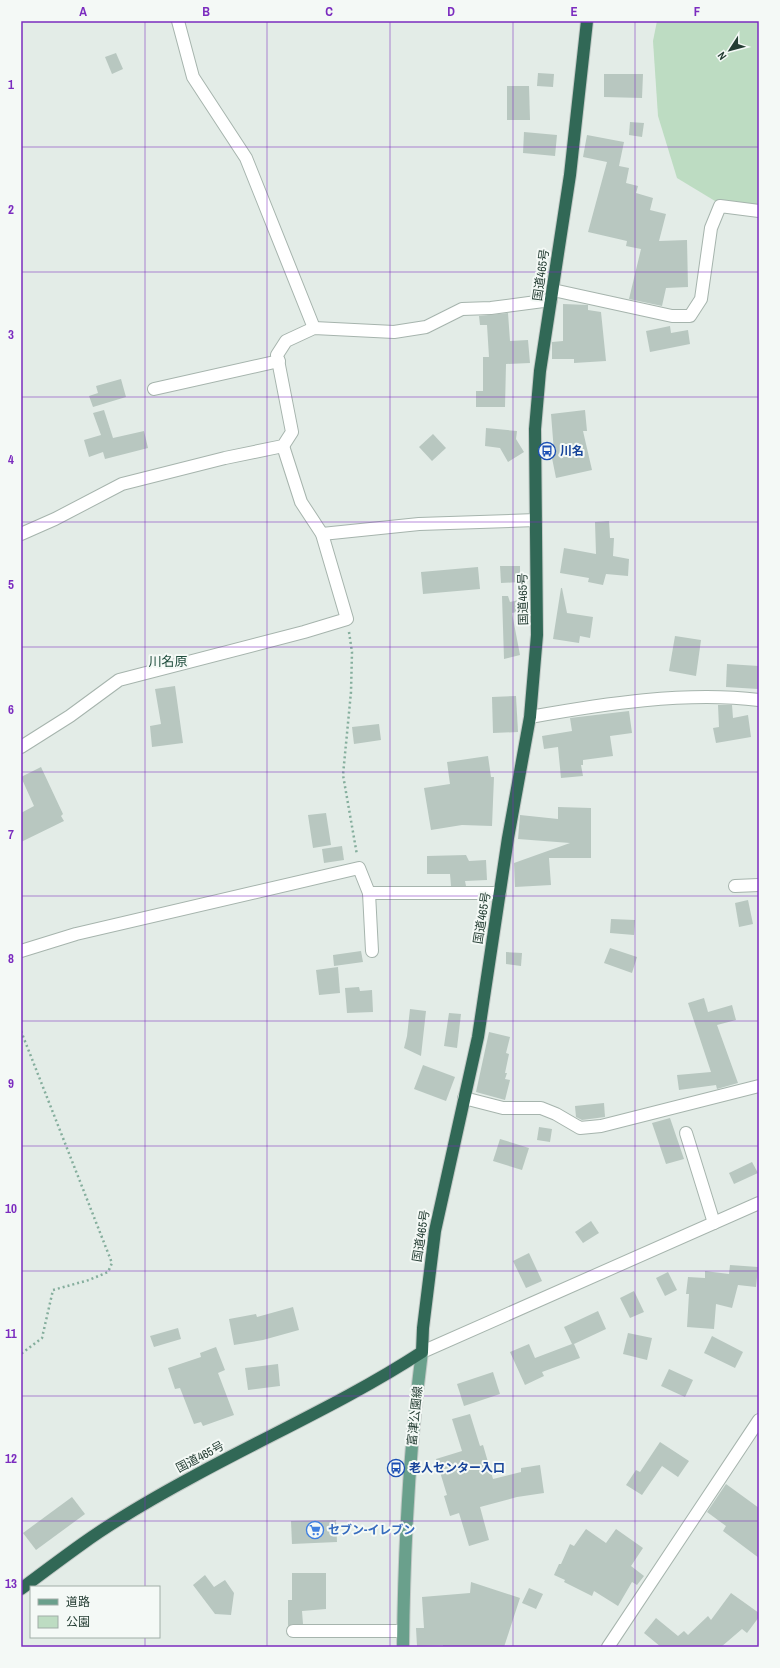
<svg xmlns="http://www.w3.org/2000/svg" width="780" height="1668" font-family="'Archivo Narrow','Noto Sans JP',sans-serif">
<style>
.green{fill:#bddcc2}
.building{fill:#b8c7c0}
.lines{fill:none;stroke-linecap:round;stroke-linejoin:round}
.minor-casing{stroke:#a6b4ad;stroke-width:14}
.major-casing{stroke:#c2c9c6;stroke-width:14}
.highway-casing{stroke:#c2c9c6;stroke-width:14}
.path{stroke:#85ae9d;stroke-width:2.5;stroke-dasharray:2 3;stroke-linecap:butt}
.minor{stroke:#fff;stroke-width:12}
.major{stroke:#6aa08c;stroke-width:12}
.highway{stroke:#316856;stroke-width:12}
.grid{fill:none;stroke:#7b2cbf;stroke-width:1;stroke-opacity:0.55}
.labels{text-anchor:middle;stroke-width:4;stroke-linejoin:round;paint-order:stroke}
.street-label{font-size:12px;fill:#243d33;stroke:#f4f9f6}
.transit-label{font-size:12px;font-weight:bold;fill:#164399;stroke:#f4f9f6;text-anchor:start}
.shop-label{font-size:12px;font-weight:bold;fill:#366cbe;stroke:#f4f9f6;text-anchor:start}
.neighbourhood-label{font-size:13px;fill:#204e3e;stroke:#f4f9f6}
.neatline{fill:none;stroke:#7b2cbf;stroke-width:1.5}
.grid-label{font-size:13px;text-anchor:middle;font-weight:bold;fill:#7b2cbf}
</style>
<rect width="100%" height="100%" fill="#e3ece7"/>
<path class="green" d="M657 21H759V203L755 207 715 201 677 178 658 116 653 41Z"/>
<g class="building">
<path d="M116 53 123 69 112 74 105 57Z"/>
<path d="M538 73 554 74 553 87 537 86Z"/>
<path d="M604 74H643L642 98 604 97Z"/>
<path d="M507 86H529L530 120H507Z"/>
<path d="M630 122 644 123 642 137 629 135Z"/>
<path d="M524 132 557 135 555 156 523 153Z"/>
<path d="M587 135 624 142 619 166 629 168 626 183 638 186 636 193 653 198 650 210 666 214 659 241 687 240 688 287 666 288 662 306 629 299 641 249 626 246 627 241 588 232 607 162 583 157Z"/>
<path d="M563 304 588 305V310L601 312 606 361 574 363V359H552V342L563 341Z"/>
<path d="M508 313 510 341 528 340 530 363 506 364 505 407H476V391H483V357H489L487 325H480L479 316Z"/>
<path d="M670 326 671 333 688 330 690 344 650 352 646 331Z"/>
<path d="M121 379 126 397 93 407 89 396 98 393 96 386Z"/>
<path d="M104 410 113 438 144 431 148 448 105 459 103 452 89 457 84 440 101 435 93 413Z"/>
<path d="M585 410 587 431H583L592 470 556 478 551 453 554 452 551 414Z"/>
<path d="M486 428 517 431 516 439 524 452 508 462 500 448 485 446Z"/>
<path d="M433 434 446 448 432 461 419 447Z"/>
<path d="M609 521 610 538H614L613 556 629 559 628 576 606 574 603 585 588 582 589 578 560 573 564 548 596 554 595 522Z"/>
<path d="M500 566H520V582L501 583Z"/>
<path d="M478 567 480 589 423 594 421 572Z"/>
<path d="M561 588H562L567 613 593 617 590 638 580 636 579 643 553 639Z"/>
<path d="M502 596H508L510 602 523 599 526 610 512 613 520 655 504 659Z"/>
<path d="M675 636 701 640 696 676 669 671Z"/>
<path d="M727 664 759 666 758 689 726 687Z"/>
<path d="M175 686 183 743 152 747 150 726 161 724 155 689Z"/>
<path d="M516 696 518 732 493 733 492 697Z"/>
<path d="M718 705H732L733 718 748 715 751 737 716 743 713 728 719 727Z"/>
<path d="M629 711 632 733 610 736 613 756 583 760V765H581L583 776 561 778 558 747 544 749 542 736 572 731 570 718Z"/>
<path d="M379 724 381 740 354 744 352 727Z"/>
<path d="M488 756 491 777H494L492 826 462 825 431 830 424 788 450 784 447 762Z"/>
<path d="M41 767 63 814 61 816 64 821 21 842V813L34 806 21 777Z"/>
<path d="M558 807 591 808V858H549L551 885 515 887 514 863 570 843 518 839 520 815 558 819Z"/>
<path d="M326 813 331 845 313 848 308 815Z"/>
<path d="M342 846 344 860 324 863 322 849Z"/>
<path d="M466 855 469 861 486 860 487 880 465 881 466 886H451L450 874H427V856Z"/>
<path d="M748 900 753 924 739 927 735 903Z"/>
<path d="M611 919 635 920 634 935 610 933Z"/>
<path d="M610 948 637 957 632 973 604 963Z"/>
<path d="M361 951 363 962 334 966 333 955Z"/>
<path d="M506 952 522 953 521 966 506 964Z"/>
<path d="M338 967 340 993 319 995 316 970Z"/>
<path d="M359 987 360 991 372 990 373 1012 347 1013 345 988Z"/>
<path d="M704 998 708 1012 732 1005 736 1020 717 1025 738 1083 717 1089 716 1085 679 1090 677 1075 711 1072 688 1003Z"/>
<path d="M410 1009 426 1011 421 1056 404 1048 407 1036Z"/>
<path d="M449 1013 461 1014 457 1048 444 1046Z"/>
<path d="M489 1032 510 1037 506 1053 509 1054 505 1073H507L505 1079 510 1080 505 1100 476 1092Z"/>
<path d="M423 1065 455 1077 446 1101 414 1089Z"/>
<path d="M604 1103 605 1117 582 1120 576 1117 575 1106Z"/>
<path d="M670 1118 684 1159 666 1164 652 1123Z"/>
<path d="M539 1127 552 1129 550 1142 537 1140Z"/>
<path d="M500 1139 529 1148 522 1170 493 1161Z"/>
<path d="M752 1162 758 1173 734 1184 729 1173Z"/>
<path d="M591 1221 599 1233 583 1243 575 1232Z"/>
<path d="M529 1253 542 1281 526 1288 513 1261Z"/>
<path d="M730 1265 758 1267 756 1287 738 1285 732 1308 716 1304 714 1329 687 1327 689 1294H686L688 1277 705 1278V1271L729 1274Z"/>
<path d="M668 1272 677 1290 665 1296 656 1278Z"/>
<path d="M634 1291 644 1312 630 1318 620 1298Z"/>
<path d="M293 1307 299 1330 263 1340 234 1345 229 1319 256 1314 257 1317Z"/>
<path d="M598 1311 606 1329 574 1344 580 1358 542 1372 544 1376 525 1385 510 1352 529 1344 535 1358 572 1344 564 1327Z"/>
<path d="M178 1328 181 1339 154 1347 150 1336Z"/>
<path d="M628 1333 652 1338 647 1360 623 1354Z"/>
<path d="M712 1336 743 1352 735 1368 704 1353Z"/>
<path d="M216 1347 225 1370 218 1373 234 1415 203 1426 201 1422 194 1424 180 1388 175 1389 168 1368 201 1357 200 1353Z"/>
<path d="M278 1364 280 1386 248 1390 245 1368Z"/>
<path d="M669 1369 693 1380 685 1397 661 1386Z"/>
<path d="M493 1372 500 1394 464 1406 457 1384Z"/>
<path d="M470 1414 480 1446 483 1445 493 1479 521 1472V1468L540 1465 544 1493 517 1497 480 1507 489 1540 469 1546 459 1513 450 1516 444 1496 447 1495 436 1459 462 1451 452 1419Z"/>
<path d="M660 1442 689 1461 678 1477 662 1466 642 1495 626 1485 636 1470 640 1472Z"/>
<path d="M726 1484 759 1508V1558L723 1531 726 1526 707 1512Z"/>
<path d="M72 1497 85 1514 36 1550 23 1533Z"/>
<path d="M336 1520 337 1542 292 1544 291 1521Z"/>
<path d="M586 1529 606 1543 616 1529 643 1548 631 1566 644 1576 637 1585 632 1582 618 1606 594 1591 592 1596 564 1582 565 1580 554 1575 559 1564H561L570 1544 574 1546Z"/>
<path d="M292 1573H326V1609L302 1611 303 1624H293L288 1626V1600H292Z"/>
<path d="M205 1575 214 1587 225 1580 234 1593 231 1615 215 1614 193 1585Z"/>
<path d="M471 1582 520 1598 504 1647H443V1645L417 1646 416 1628H424L422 1597 470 1593Z"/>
<path d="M529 1588 543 1594 536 1609 522 1603Z"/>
<path d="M731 1593 759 1613V1617L747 1633 742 1629 721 1647H661L644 1633 656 1618 678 1636 684 1631 688 1635 708 1616 711 1620Z"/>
</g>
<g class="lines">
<g class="minor-casing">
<g id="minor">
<path d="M178 21 193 77 246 158 314 328"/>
<path d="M553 290 672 316H690L701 299 711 228 720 206 759 211"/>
<path d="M154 389 279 361"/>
<path d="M21 534 55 519 122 484 225 458 283 446 292 432 277 355 286 341 314 328 394 332 426 327 462 309 491 308 551 300"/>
<path d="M322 534 419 524 536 520"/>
<path d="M530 717C603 704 685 691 759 700"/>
<path d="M21 747 70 716 119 680 304 632 347 619 322 534 301 502 283 446"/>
<path d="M735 886 759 885"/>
<path d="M369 893 372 951"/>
<path d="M21 951 76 934 359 868 369 893H500"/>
<path d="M464 1098 503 1108H541L556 1114 580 1128 601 1126 759 1086"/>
<path d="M686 1133 714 1223"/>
<path d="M422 1352 759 1203"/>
<path d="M293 1631H403"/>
<path d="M608 1647 759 1420"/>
</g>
</g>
<g class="major-casing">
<path id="major" d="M403 1647C404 1548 409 1450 422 1352"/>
</g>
<g class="highway-casing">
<path id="highway" d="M21 1589C41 1574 61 1559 82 1544 118 1518 157 1496 196 1475 271 1434 350 1399 422 1352L423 1328 435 1231 478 1037 508 838 530 717 537 635 535 429 540 371 570 175 587 21"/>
</g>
<g class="path">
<path d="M349 632 352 652 351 692 343 775 357 855"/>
<path d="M21 1031 112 1263 108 1272 89 1280 53 1290 42 1338 21 1354"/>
</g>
<use href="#minor" class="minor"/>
<use href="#major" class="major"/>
<use href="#highway" class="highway"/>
</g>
<path class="grid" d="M145 21V1587M267 21V1647M390 21V1647M513 21V1647M635 21V1647M21 147H759M21 272H759M21 397H759M21 522H759M21 647H759M21 772H759M21 896H759M21 1021H759M21 1146H759M21 1271H759M21 1396H759M21 1521H759M145 1637V1647"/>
<defs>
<g id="bus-ring" transform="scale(0.9)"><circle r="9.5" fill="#f4f9f6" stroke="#1a4fb4" stroke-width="1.5"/><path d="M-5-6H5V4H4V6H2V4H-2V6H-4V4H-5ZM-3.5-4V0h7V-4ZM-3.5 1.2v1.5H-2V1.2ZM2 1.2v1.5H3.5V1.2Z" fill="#1a4fb4"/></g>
<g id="supermarket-ring" transform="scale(0.9)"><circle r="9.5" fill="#f4f9f6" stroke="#3f7fe0" stroke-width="1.5"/><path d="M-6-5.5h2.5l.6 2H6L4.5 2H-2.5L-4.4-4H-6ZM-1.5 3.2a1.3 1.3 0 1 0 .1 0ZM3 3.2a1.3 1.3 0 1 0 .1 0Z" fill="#3f7fe0"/></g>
</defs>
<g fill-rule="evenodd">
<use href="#bus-ring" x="547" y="451"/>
<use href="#bus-ring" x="396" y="1468"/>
<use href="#supermarket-ring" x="315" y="1530"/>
</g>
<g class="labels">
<g class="street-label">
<text transform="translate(541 275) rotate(-82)" y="4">国道465号</text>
<text transform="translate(523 599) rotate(-91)" y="4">国道465号</text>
<text transform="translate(482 918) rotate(-81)" y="4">国道465号</text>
<text transform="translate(421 1236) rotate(-81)" y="4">国道465号</text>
<text transform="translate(415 1416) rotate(-84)" y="4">富津公園線</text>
<text transform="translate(200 1457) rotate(-28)" y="4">国道465号</text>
</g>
<g class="transit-label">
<text x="560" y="455">川名</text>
<text x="409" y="1472">老人センター入口</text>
</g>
<g class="shop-label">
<text x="328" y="1534">セブン-イレブン</text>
</g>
<g class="neighbourhood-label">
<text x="168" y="666">川名原</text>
</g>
</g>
<rect width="780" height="1668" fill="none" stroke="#f4f9f6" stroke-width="44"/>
<rect x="30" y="1586" width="130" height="52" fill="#f4f9f6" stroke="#a1aea8"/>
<rect x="38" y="1599" width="20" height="6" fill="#6aa08c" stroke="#a1aea8"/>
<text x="66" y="1606" font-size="12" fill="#243d33">道路</text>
<rect x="38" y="1616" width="20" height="12" fill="#bddcc2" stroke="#a1aea8"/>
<text x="66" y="1626" font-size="12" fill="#243d33">公園</text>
<g transform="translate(730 50) rotate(234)" stroke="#f4f9f6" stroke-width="3" paint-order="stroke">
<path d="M0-3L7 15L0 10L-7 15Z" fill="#243d33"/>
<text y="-6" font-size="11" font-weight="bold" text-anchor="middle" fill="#243d33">N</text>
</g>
<rect x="22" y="22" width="736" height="1624" class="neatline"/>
<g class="grid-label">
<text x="83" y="16">A</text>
<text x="206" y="16">B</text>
<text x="329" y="16">C</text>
<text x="451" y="16">D</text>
<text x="574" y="16">E</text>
<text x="697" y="16">F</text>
<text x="11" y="89">1</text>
<text x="11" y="214">2</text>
<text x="11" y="339">3</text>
<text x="11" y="464">4</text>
<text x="11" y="589">5</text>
<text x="11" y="714">6</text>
<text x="11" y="839">7</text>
<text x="11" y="963">8</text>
<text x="11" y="1088">9</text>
<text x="11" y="1213">10</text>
<text x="11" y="1338">11</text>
<text x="11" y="1463">12</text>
<text x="11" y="1588">13</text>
</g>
</svg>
